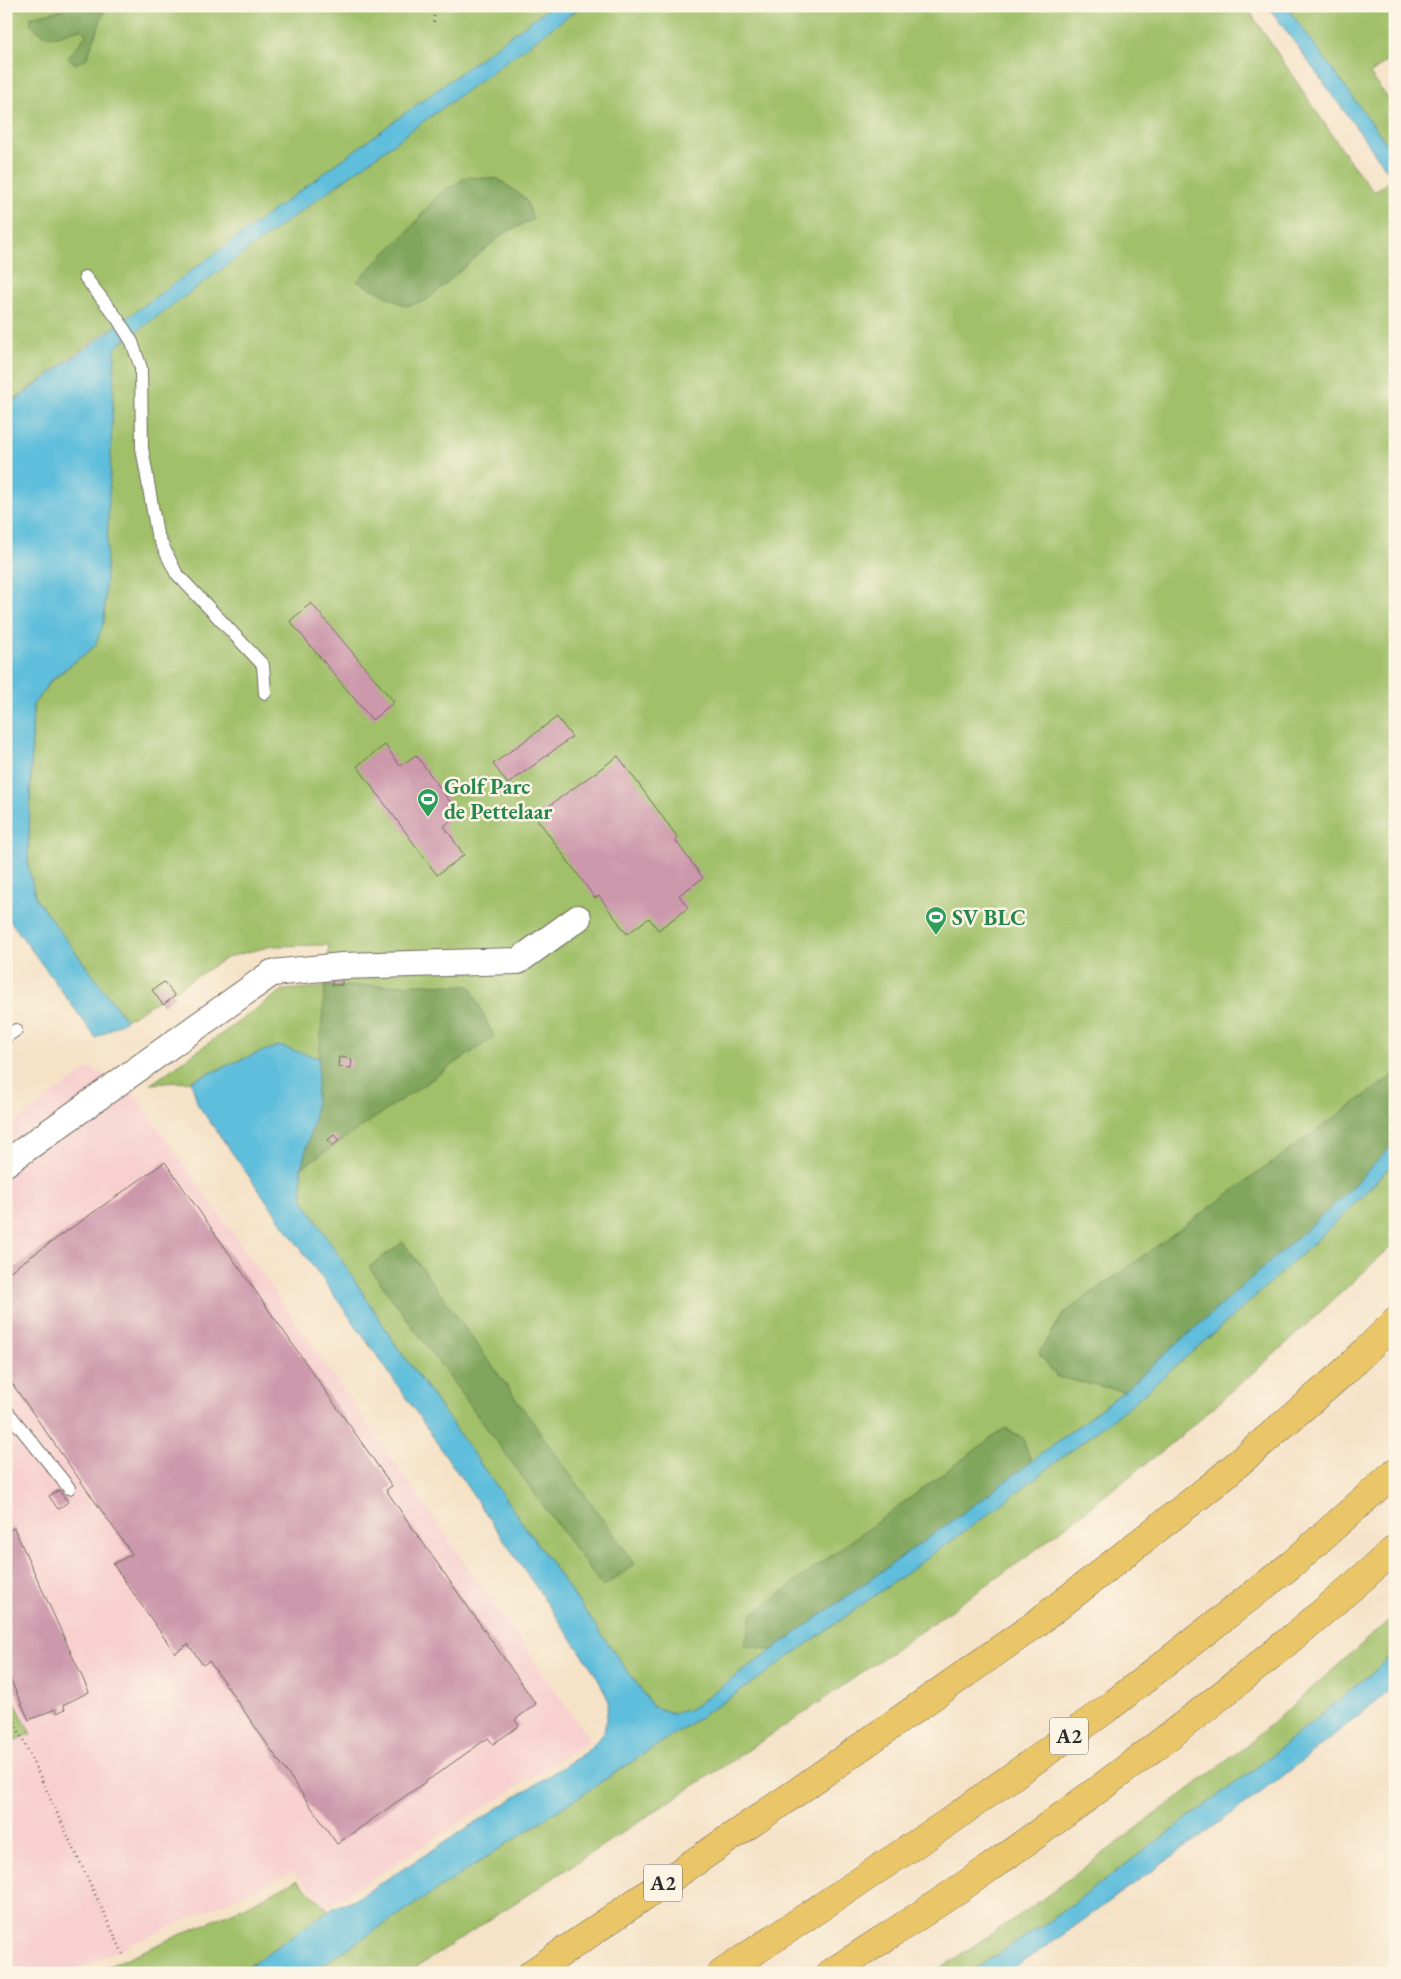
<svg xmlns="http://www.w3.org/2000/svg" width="1401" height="1979" font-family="'EB Garamond',serif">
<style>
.built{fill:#f7d0cf}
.green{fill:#a0c069;stroke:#66764a}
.forest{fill:#80a65d;stroke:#566844}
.water{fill:#5ebedc;stroke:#447484}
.building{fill:#cc98ab}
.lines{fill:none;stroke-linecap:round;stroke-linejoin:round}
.lane-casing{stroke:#726b62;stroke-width:14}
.street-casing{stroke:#726b62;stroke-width:28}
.highway-casing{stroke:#726b62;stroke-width:29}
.path{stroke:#726b62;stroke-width:3;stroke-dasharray:1 4;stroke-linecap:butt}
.lane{stroke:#fff;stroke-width:12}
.street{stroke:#fff;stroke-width:26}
.highway{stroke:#eac669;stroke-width:28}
.labels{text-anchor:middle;stroke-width:5;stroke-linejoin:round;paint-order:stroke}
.shield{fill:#fcf5e5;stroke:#6a6863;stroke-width:1}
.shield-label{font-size:21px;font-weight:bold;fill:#2b2b2b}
.leisure-label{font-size:22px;font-weight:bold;fill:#27864d;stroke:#fcf5e5;text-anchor:start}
</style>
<rect width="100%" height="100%" fill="#fcf5e5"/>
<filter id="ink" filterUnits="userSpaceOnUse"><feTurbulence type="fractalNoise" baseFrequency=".02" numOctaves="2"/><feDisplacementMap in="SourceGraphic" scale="10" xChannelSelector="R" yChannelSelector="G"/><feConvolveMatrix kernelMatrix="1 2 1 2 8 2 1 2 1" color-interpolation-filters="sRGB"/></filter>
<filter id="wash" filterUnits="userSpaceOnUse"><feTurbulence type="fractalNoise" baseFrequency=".0096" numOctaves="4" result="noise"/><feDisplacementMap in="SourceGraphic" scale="20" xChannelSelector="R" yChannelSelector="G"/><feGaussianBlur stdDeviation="1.12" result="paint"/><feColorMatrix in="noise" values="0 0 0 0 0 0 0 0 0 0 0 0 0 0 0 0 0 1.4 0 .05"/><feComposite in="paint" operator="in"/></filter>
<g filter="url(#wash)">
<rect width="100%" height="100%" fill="#f5e2c7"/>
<path class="built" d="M90 1068 131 1089 590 1740 327 1907 293 1872 68 1973H6V1128Z"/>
<g class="green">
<path d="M6 6H1246L1351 163 1374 192 1393 179 1395 181V1125L1118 1390 1124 1391 1031 1462 1029 1455 765 1648 772 1650 689 1710 673 1713 653 1707 396 1345 303 1200 301 1168 310 1162 319 1058 255 1054 191 1081 151 1084 283 990 325 987 329 945 272 946 228 957 126 1020 36 899 28 867 33 705 51 681 94 646 104 622 109 329 6 406Z"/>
<path d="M1286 6H1395V55L1370 74 1395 108V146L1390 149Z"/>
<path d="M1395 1161V1243L1279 1350 1171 1444 1021 1561 797 1718 408 1973H310L758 1679 986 1516 1133 1403 1237 1313 1344 1215Z"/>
<path d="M1395 1615V1654L1260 1765 1049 1921 969 1973H933L1036 1904 1245 1747Z"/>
<path d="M6 1685 31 1734 6 1744Z"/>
<path d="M297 1880 329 1910 239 1973H93L248 1905Z"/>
</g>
<g class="forest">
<path d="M77 6H106L87 58 76 64 68 58 86 35 81 29C58 34 50 45 31 25V17Z"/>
<path d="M467 177 498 179 525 198 533 219 501 235 427 300 406 306 357 281 409 230 439 194Z"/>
<path d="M423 984 470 986 494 1037 301 1168 314 1119 325 987Z"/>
<path d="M1395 1074V1143L1334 1205 1124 1391 1057 1377 1039 1353 1064 1313Z"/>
<path d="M403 1242 635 1564 603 1587 369 1267Z"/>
<path d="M1005 1428 1023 1438 1031 1462 974 1505 772 1650 745 1645 752 1614Z"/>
</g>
<g class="water">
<path d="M551 6H582L122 342 115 349 104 622 95 646 51 680 33 705 28 866 36 899 126 1020 96 1038 6 915V407Z"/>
<path d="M1268 6H1286L1381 136 1395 155V181Z"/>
<path d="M279 1046 319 1058 314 1119 301 1168 303 1200 396 1345 653 1707 673 1713 689 1710 974 1505 1124 1391 1334 1205 1395 1143V1161L1344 1215 1237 1313 1133 1403 986 1516 758 1679 310 1973H239L329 1910 359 1897 586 1752 604 1733 609 1701 595 1673 381 1361 198 1105 191 1081 255 1054Z"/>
<path d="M1395 1654V1686L1273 1784 1057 1939 1007 1973H969L1049 1921 1260 1765Z"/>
</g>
<g id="blocks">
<g class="building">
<path d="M311 603 394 702 372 720 290 621Z"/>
<path d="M557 717 572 737 508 784 493 764Z"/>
<path d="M385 745 400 766 416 755 459 814 444 826 464 855 437 875 357 766Z"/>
<path d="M618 756 678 838 675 840 703 878 679 895 688 908 658 930 649 918 627 934 599 896 595 898 535 816Z"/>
<rect x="332" y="975" width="10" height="10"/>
<path d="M164 982 175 996 163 1005 152 990Z"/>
<path d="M339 1057 352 1059 351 1068 338 1067Z"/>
<path d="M334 1135 339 1140 333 1146 328 1140Z"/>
<path d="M165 1162 392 1486 386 1490 536 1704 515 1720 519 1726 493 1744 488 1738 337 1844 209 1661 203 1665 188 1644 175 1653 113 1564 132 1554 6 1375V1274Z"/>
<path d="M59 1490 68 1502 58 1509 49 1496Z"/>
<path d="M14 1528 89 1692 63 1705 65 1709 57 1713 55 1709 29 1720 6 1670V1532Z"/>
</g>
</g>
</g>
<g filter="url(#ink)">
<use href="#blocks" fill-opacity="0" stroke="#726b62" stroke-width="1"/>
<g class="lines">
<g class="lane-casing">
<g id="lane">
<path d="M85 277 117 318 132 342 141 368 142 448 157 534 176 573 263 665 265 693"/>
<path d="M6 1037 16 1030"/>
<path d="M6 1410 69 1488"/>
</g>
</g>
<g class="street-casing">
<path id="street" d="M6 1163 272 973 342 966 518 961 578 918"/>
</g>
<g class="highway-casing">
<g id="highway">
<path d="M532 1973 794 1794 1033 1626 1213 1485 1343 1373 1395 1322"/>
<path d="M722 1973 947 1823 1108 1708 1292 1564 1395 1472"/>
<path d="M831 1973C881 1940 933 1908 982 1873 1125 1773 1265 1666 1395 1549"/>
</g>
</g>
<g class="path">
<path d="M434 6V24"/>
<path d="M6 1704 124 1956"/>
</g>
<use href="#lane" class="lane"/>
<use href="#street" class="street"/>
<use href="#highway" class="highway"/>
</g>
</g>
<defs>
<g id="stadium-pin" transform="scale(1.125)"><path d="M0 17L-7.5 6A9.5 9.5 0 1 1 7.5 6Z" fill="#2e9e5b" stroke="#fcf5e5"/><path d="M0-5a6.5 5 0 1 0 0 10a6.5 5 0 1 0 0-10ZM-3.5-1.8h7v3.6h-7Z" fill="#fff"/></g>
</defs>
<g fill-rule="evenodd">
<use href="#stadium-pin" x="428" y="799"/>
<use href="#stadium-pin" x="936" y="917"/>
</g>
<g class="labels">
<g class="shield">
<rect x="1050" y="1717.5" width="38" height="37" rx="4"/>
<rect x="644" y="1864.5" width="38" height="37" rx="4"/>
</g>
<g class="shield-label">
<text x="1069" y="1743">A2</text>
<text x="663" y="1890">A2</text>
</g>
<g class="leisure-label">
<text x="444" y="794">Golf Parc<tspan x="444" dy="25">de Pettelaar</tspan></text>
<text x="952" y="925">SV BLC</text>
</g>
</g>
<rect width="1401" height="1979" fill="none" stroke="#fcf5e5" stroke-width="25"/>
</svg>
